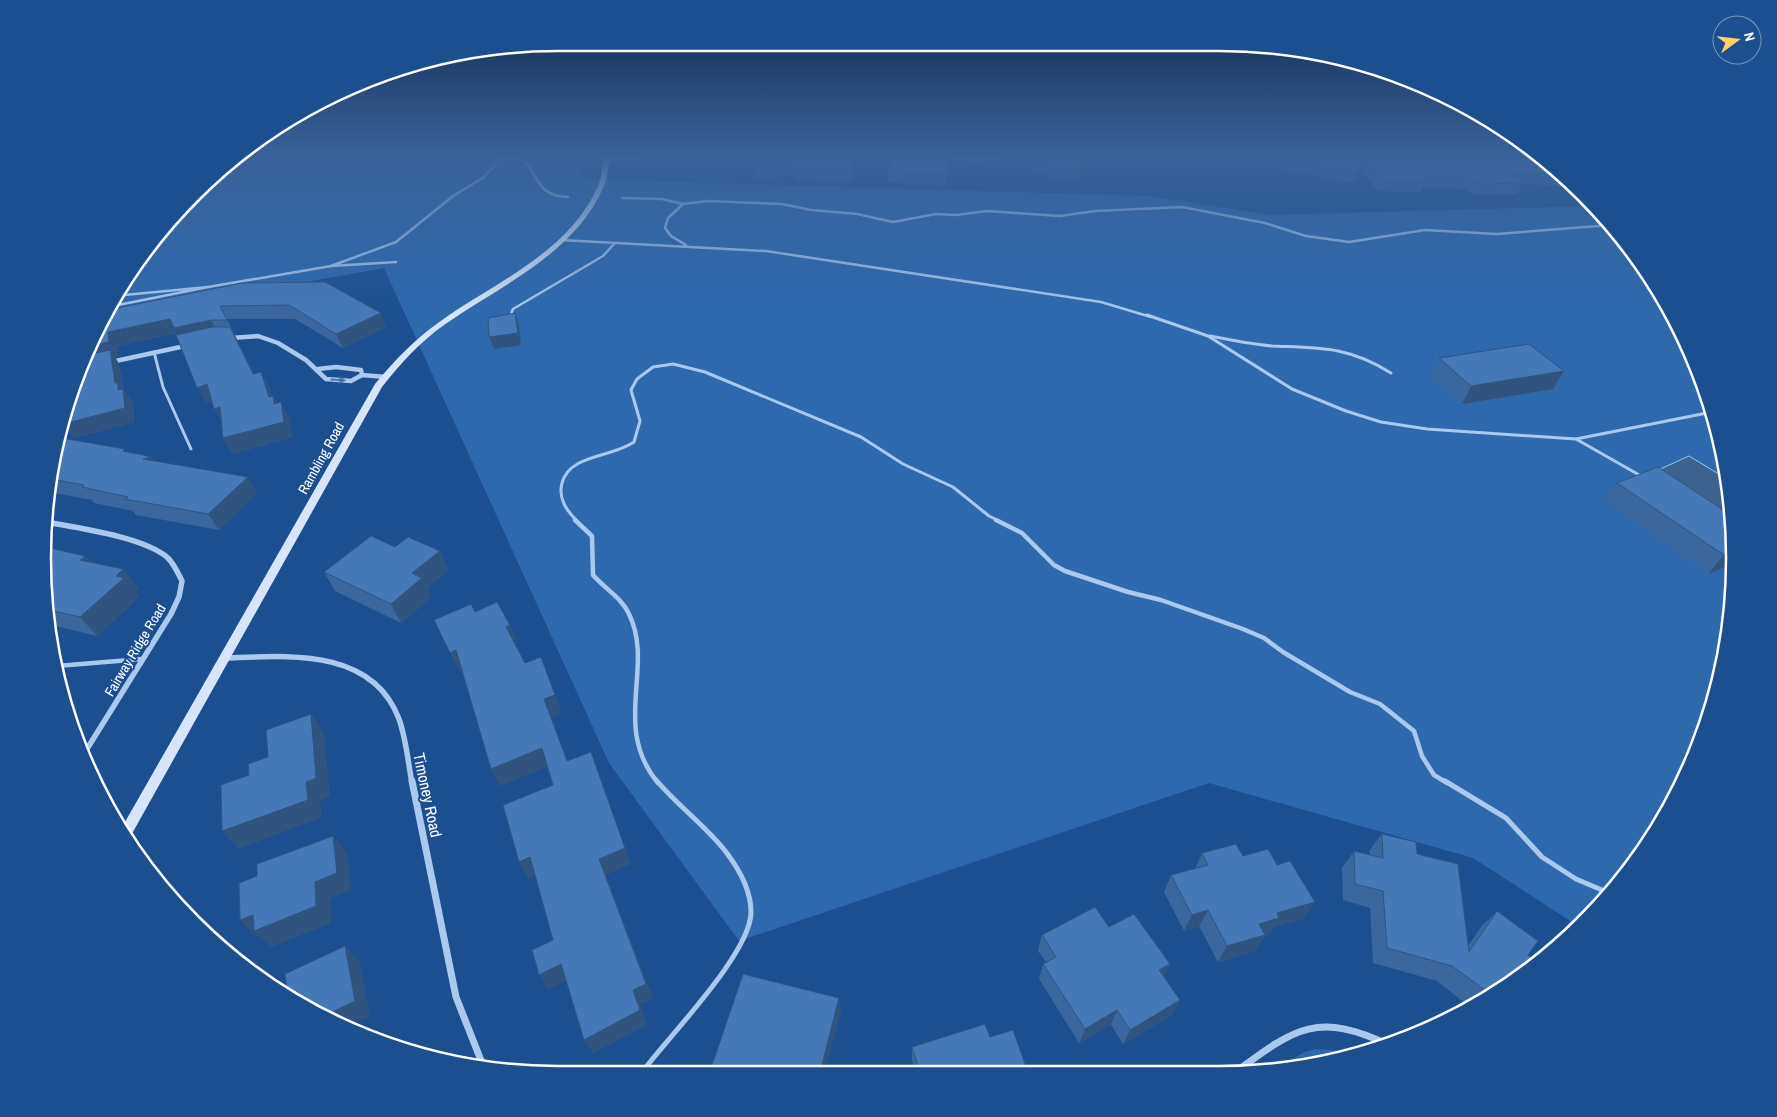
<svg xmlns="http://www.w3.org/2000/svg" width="1777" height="1117" font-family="'Archivo Narrow',sans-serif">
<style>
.green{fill:#2e69ad}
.water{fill:#3c6290;stroke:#9cc4f0}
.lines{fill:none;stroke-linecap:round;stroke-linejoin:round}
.lane-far3{stroke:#a9c9ee;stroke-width:2.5}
.lane-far2{stroke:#a9c9ee;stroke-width:3}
.lane-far1{stroke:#a9c9ee;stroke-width:4.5}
.lane{stroke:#a9c9ee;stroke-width:5}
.street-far3{stroke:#a9c9ee;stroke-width:3}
.street-far2{stroke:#a9c9ee;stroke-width:4.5}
.street-far1{stroke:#a9c9ee;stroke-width:5.5}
.street{stroke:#a9c9ee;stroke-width:7}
.secondary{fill:#d6e6fa;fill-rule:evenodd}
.wall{fill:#3a679d}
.shaded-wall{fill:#305480}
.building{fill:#4478b7;stroke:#305480}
.oneway{fill:#4674ac}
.labels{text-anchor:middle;stroke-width:4;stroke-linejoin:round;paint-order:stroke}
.street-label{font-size:14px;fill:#fff;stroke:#1b4f8f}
.near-street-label{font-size:16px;fill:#fff;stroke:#1b4f8f}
.rim{fill:none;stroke:#fff;stroke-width:2.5}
</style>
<rect width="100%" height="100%" fill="#1b4f8f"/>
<g class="green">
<path d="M282 156H582L581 179 1147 196 1270 215 1593 206 1607 219 1666 301 1707 393 1730 491 1733 593 1717 692 1681 787 1628 873 1578 926 1473 858 1209 783 739 941 609 763 384 268 104 318 111 301 149 244 194 193 213 178Z"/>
<path d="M1316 1049 1359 1052 1274 1069 1305 1052Z"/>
</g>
<path class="water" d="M1689 456 1727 479 1730 491 1731 522 1656 471Z"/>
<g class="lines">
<g class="lane-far3">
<path d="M622 198 662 199 683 204 708 201 782 204 811 210 857 214 893 222 936 214 956 215 987 211 1060 216 1095 211 1182 207 1265 223 1306 236 1349 242 1425 230 1497 234 1611 225"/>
<path d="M683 204 668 218 665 228 671 236 686 245"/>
<path d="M561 240 766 251 1101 302 1151 317"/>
<path d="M331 266 396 242 453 196 484 177 500 159C543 149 524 197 568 197"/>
<path d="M208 287 331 266 396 262"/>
<path d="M108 307 208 287 114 296"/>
<path d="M510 317 513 309 603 256 614 244"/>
</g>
<g class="lane-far2">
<path d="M1147 315 1208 336 1292 389 1346 411 1381 422 1427 429 1576 439 1712 412"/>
<path d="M1210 336C1230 340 1251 344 1272 346 1320 348 1348 346 1391 373"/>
<path d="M154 352 163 387 191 449"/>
<path d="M1576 439 1641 476"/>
<path d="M577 521C566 510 558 498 562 483 570 454 611 458 634 442L640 421 631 390 637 379 653 367 673 364 705 372 861 437 903 464 953 487 989 516 999 521"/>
</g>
<g class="lane-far1">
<path d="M575 520 592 536 593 575C604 588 622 598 629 614 655 667 611 726 658 783"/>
<path d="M996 520 1022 533 1054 565 1065 571 1128 592 1161 600 1243 629 1264 638 1283 652 1350 692 1380 704 1414 731 1422 756 1434 775 1447 783"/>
<path d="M57 666 142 659"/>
</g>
<g class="lane">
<path d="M1445 781 1506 818 1542 857 1576 879 1609 893"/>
<path d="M643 1071C669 1036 751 953 751 912 751 890 739 869 726 852 706 826 679 807 657 781"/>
</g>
<g class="street-far3">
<path d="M941 156 977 160 1006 156"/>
<path d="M607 160 655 156"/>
</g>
<g class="street-far2">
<path d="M231 338 258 336 278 343 306 360 326 379 351 381 362 375 386 377"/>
<path d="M111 362 185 346"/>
<path d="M318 369 336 367 361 370 362 375"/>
</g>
<g class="street-far1">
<path d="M46 522C78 528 144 537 168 558 174 564 178 573 182 581L179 597 171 614 82 757"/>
<path d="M225 658C287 656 372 647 399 719 406 738 408 762 412 783"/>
</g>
<g class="street">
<path d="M412 781 456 997 484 1068"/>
<path d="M1234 1073C1293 1030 1316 1010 1389 1045"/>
</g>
<path class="secondary" d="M604 156H610C608 166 608 178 604 186 575 254 501 285 444 325 420 342 400 364 382 387L129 839 127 840 121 829 375 384C394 361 414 340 438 323 493 283 569 253 598 186 602 177 602 166 604 156Z"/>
</g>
<g class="wall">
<path d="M856 156 853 181 797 180V176L754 177 753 164Z"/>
<path d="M1109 156 1069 182 1033 170 1034 159Z"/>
<path d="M1256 156H1540L1573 187 1522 183 1517 194 1473 195 1467 189 1423 188 1421 192 1377 191 1360 166 1352 183 1254 163Z"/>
<path d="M950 170 946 186 888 182V171Z"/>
<path d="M242 283 386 327 343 348 295 319H227L254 374 261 372 269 387 272 396 277 403 289 417 292 437 232 454 221 421 212 401 206 403 176 333 117 346 118 356 115 357 119 364 123 389 133 403 134 422 74 438 63 424 107 310Z"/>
<path d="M1439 358 1553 389 1462 404 1431 376Z"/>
<path d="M127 452 155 461 257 493 219 530 136 515 133 511 94 503 92 500 49 492 52 458Z"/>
<path d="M1617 483 1731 515 1732 564 1708 574 1604 501Z"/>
<path d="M395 547 440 551 448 570 427 588 431 597 401 623 335 591 324 572Z"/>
<path d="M85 556 90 562 138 588 135 592 139 597 97 636 51 625 42 558Z"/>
<path d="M1382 834 1417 854 1468 946 1481 927 1497 911 1528 955 1537 962 1481 1002H1480L1471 1008 1437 981 1373 963 1370 908 1343 900 1342 868 1354 851 1370 855 1369 851Z"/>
<path d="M1202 853 1243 856 1304 918 1274 927 1269 934 1265 935 1255 951 1218 962 1199 926 1184 931 1164 892 1171 875 1195 869Z"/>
<path d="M1109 927 1164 977 1180 1000 1172 1015 1123 1044 1111 1025 1079 1043 1039 979 1043 964 1046 962 1038 951 1042 935Z"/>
<path d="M990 1037 1028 1072H915L912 1061V1047Z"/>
</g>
<g class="shaded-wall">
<path d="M854 156H856L853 181V168Z"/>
<path d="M1094 156H1109L1069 182 1071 171Z"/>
<path d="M1364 156 1360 166 1352 183 1356 172Z"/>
<path d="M950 159V170L946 186V175Z"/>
<path d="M381 313 386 327 343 348 336 334Z"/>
<path d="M515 313 519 325 521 345 494 349 489 337Z"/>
<path d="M170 319 211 320 219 334 182 342 176 333 117 346 118 356 115 357 119 364 123 391V389L133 403 134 422 74 438 63 424 83 363 91 346 108 332Z"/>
<path d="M230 327 238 342 261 389 253 374Z"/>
<path d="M1564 371 1553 389 1462 404 1471 386Z"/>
<path d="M261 372 269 387 274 401 273 396 281 411 275 406 269 397Z"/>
<path d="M207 384 216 399 206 403 197 388Z"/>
<path d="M281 402 289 417 292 437 232 454 223 438Z"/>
<path d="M220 407 223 424 214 409Z"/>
<path d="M152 457 163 472 143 459Z"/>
<path d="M248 477 257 493 219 530 208 514Z"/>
<path d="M440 551 448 570 427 588 431 597 401 623 391 604 412 573Z"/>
<path d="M1732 552V564L1708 574 1724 555Z"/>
<path d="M85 556 101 575 80 560Z"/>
<path d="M123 569 138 588 135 592 139 597 97 636 80 617 116 576Z"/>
<path d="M510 625 518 643 513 645 506 627Z"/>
<path d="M456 650 465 668 459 671 450 653Z"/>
<path d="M541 657 562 713 552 717 574 778 544 699Z"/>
<path d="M311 714 324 733 330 796 320 800 322 817 239 849 222 831 306 782Z"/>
<path d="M542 748 550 766 500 786 491 769Z"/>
<path d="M591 752 631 864 606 875 653 998 640 1005 647 1025 593 1053 584 1040 633 990 599 859Z"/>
<path d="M333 836 347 853 351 890 330 898 331 923 271 947 259 936 257 937 240 920 315 882Z"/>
<path d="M530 857 539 874 528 879 519 862Z"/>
<path d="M1315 902 1304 918 1274 927 1269 934 1265 935 1255 951 1218 962 1227 946 1277 913Z"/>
<path d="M1208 910 1199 926 1184 931 1192 915Z"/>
<path d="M345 946 360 962 370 1016 349 1026 350 1029 335 1020 334 1011Z"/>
<path d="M561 964 569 979 548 990 539 975Z"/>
<path d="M1170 964 1163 979 1159 970Z"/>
<path d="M839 998 841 1012 825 1072H820Z"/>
<path d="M1180 1000 1172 1015 1123 1044 1130 1030Z"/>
<path d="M1117 1010 1111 1025 1079 1043 1085 1029Z"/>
</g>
<g class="building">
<path d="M754 156H854L853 168H796L797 164H753Z"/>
<path d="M893 156H949L950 159 946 175 888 171Z"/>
<path d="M1039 156H1094L1071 171 1034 159Z"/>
<path d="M1276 156H1364L1356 172Z"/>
<path d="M1365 156H1540L1560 175 1508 171 1523 183 1478 184 1471 178 1422 177 1425 181 1381 180Z"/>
<path d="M325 282 381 313 336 334 289 305 220 306 227 320H211L174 328 170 319 108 332 109 342 91 346 107 310 242 283Z"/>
<path d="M515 313 518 333 489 337 488 318Z"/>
<path d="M212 327H230L253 374 261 372 269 397 273 396 274 404 281 402 284 422 223 438 220 407 214 409 207 384 197 388 176 335Z"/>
<path d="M1529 344 1564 371 1471 386 1439 358Z"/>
<path d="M110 350 115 383H118V390L123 389 125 408 63 424 64 417 70 392 87 355Z"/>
<path d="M62 438 125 449 123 451 152 457 143 459 248 477 208 514 125 499 128 497 82 487 84 485 50 479 52 458 57 440H62Z"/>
<path d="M1658 467 1731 515 1732 552 1724 555 1617 483Z"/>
<path d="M371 536 395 547 408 537 440 551 412 573 422 578 391 604 324 572Z"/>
<path d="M50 548 85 556 80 560 123 569 116 576 124 578 80 617 49 610 42 558 43 552 44 553Z"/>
<path d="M497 602 510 625 506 627 525 663 541 657 555 695 544 699 567 761 591 752 625 848 599 859 646 984 633 990 640 1010 584 1040 561 964 539 975 532 950 553 940 530 857 519 862 503 805 553 785 542 748 491 769 456 650 450 653 434 620 471 604 475 612Z"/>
<path d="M311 714 316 778 306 782 308 800 222 831 221 785 249 775 248 764 268 757 266 730Z"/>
<path d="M1382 834 1416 842 1417 854 1458 864 1469 952 1497 911 1538 941 1528 955 1537 962 1499 989 1494 985 1489 993 1452 966 1387 948 1383 891 1355 884 1354 851 1383 858Z"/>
<path d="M333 836 337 873 315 882 316 906 254 931 253 915 240 920 239 883 257 876V864Z"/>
<path d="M1236 844 1243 856 1268 849 1277 865 1290 861 1315 902 1277 913 1279 918 1259 924 1265 935 1227 946 1208 910 1192 915 1171 875 1208 865 1202 853Z"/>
<path d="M1095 907 1109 927 1134 914 1170 964 1159 970 1180 1000 1130 1030 1117 1010 1085 1029 1043 964 1056 957 1042 935Z"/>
<path d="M345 946 355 1001 334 1011 335 1020 282 990 287 988 285 974Z"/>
<path d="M743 974 839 998 820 1072 710 1071Z"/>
<path d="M985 1024 990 1037 1013 1030 1028 1072H920L912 1047Z"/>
</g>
<defs><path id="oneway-solid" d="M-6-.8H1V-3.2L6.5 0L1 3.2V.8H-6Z" transform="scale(1.25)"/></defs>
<use class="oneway" href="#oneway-solid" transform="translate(338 380) rotate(3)"/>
<linearGradient id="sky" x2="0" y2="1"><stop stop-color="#0f2b4f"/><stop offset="0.5" stop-color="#39639b"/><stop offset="1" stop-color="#39639b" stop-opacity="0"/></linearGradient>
<rect width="1777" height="313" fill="url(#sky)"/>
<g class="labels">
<g class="street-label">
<text transform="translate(321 458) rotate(-61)" y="5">Rambling Road</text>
<text transform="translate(135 650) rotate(-59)" y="5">Fairway Ridge Road</text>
</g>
<g class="near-street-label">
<text transform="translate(428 795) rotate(78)" y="6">Timoney Road</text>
</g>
</g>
<path d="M0 0H1777V1117H0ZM558 51H1219A507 507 0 0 1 1726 558V559A507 507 0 0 1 1219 1066H558A507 507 0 0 1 51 559V558A507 507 0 0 1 558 51Z" fill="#1b4f8f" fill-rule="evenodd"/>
<path class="rim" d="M558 51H1219A507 507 0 0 1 1726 558V559A507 507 0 0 1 1219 1066H558A507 507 0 0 1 51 559V558A507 507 0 0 1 558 51Z"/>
<g transform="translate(1737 40) rotate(75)"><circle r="24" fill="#1b4f8f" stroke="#7695bc"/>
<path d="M0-4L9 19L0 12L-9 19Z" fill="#ffd166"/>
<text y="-8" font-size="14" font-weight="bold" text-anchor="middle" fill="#ffffff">N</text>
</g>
</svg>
